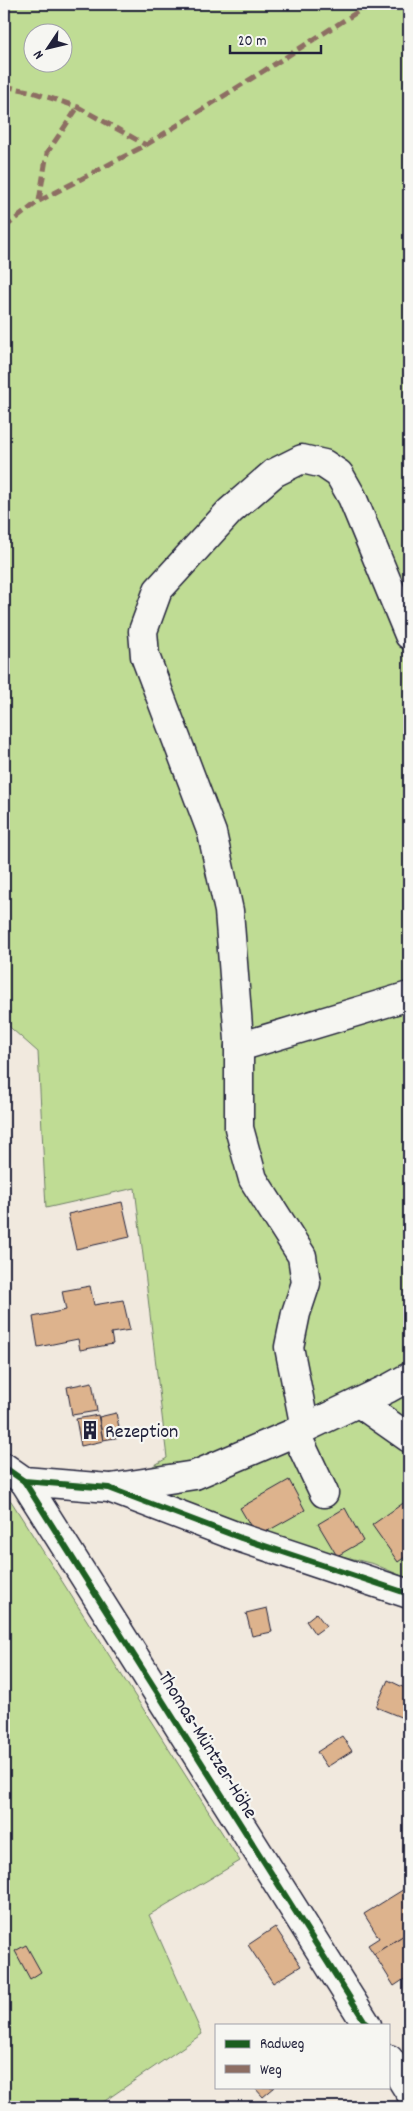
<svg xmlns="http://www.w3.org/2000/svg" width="413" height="2111" font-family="Dekko,sans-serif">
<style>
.green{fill:#bfdc94;stroke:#707f68;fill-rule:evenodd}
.building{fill:#ddb38d;stroke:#22223b}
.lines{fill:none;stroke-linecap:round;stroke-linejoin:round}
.minor-casing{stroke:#22223b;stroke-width:31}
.minor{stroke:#f6f6f2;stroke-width:28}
.quiet{stroke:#8d6e63;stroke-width:5;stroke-dasharray:10 5;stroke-linecap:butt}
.cycleway-casing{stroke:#f6f6f2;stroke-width:9}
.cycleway{stroke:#1b5e20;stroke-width:6}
.labels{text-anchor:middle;stroke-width:4.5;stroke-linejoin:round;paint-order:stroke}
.poi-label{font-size:20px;fill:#22223b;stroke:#f6f6f2;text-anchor:start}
.street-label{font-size:20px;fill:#22223b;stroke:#f6f6f2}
</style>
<rect width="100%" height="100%" fill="#f1e9de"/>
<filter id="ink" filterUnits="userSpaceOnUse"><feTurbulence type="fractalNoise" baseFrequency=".02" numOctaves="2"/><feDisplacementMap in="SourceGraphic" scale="10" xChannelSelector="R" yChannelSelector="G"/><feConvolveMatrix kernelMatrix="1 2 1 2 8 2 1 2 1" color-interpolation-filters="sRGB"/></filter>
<g filter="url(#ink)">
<g class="green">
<path d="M4 4H409V1579L374 1564 218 1525 118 1486 167 1458 135 1188 46 1208 38 1052 4 1022ZM32 32H62V62H32Z"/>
<path d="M4 1495 11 1501 240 1861 149 1915 202 2034 96 2107H4Z"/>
</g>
<g class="building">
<path d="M122 1202 130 1237 76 1249 68 1214Z"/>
<path d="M90 1286 94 1305 123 1300 130 1330 111 1333 113 1344 80 1350 78 1339 38 1347 33 1317 66 1310 62 1291Z"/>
<path d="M92 1382 97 1411 72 1415 67 1387Z"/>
<path d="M116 1413 121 1437 103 1440 99 1417Z"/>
<path d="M98 1415 103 1441 81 1446 76 1419Z"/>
<path d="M289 1480 305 1510 257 1537 240 1508Z"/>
<path d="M409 1499V1554L398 1562 372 1525Z"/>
<path d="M345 1508 363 1541 337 1556 318 1524Z"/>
<path d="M267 1608 272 1632 252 1636 246 1613Z"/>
<path d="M316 1613 326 1626 315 1634 306 1621Z"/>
<path d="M388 1680 409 1690V1704L403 1718 376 1707Z"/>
<path d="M342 1736 352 1751 327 1767 317 1752Z"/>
<path d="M409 1886V1932L374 1954 368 1945 379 1938 364 1914Z"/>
<path d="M275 1927 301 1966 273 1983 248 1945Z"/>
<path d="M409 1932V1976L394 1986 374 1954Z"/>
<path d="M26 1945 41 1972 30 1979 15 1951Z"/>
<path d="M254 2087H275L263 2097Z"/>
</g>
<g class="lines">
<g class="minor-casing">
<g id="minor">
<path d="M239 1047 409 996"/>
<path d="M359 1403 409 1438"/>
<path d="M305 1428 289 1347 296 1313 306 1283 302 1256 253 1179 239 1128V1040L229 911 212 833 145 656 143 631 158 590 230 511 274 473 302 459 324 464 339 474 352 497 409 635"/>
<path d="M295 1432 324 1493"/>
<path d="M4 1467 24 1481 109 1488 241 1538 409 1594"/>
<path d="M24 1481 367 2025"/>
<path d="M111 1488 195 1475 305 1428 389 1388 409 1377"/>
<path d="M389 2059 409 2091"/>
</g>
</g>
<use href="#minor" class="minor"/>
<g class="quiet">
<path d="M4 86 29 91 78 107 146 145"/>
<path d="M39 201 146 145 370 4"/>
<path d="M4 228 39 201 47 153 78 107"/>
</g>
<g class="cycleway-casing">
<g id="cycleway">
<path d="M4 1467 24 1481 109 1488 241 1538 409 1594"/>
<path d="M24 1481 367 2025"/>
</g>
</g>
<use href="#cycleway" class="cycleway"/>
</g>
</g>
<defs>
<g id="building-bare" transform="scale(1.5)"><path d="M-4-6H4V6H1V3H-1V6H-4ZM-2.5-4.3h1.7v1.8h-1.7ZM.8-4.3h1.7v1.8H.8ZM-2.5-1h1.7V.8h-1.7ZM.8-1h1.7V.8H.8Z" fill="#22223b" stroke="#f6f6f2" stroke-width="2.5" paint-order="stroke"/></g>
</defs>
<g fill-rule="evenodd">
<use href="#building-bare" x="90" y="1430"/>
</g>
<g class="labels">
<g class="poi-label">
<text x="105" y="1437">Rezeption</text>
</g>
<g class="street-label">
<text transform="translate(209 1744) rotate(58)" y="7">Thomas-Müntzer-Höhe</text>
</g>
</g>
<rect width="413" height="2111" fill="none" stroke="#f6f6f2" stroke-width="20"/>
<rect x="10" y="10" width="393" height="2091" fill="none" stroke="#22223b" stroke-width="2" filter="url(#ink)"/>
<rect x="215" y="2024" width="175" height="65" fill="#f6f6f2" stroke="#a1a1a9"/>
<rect x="225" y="2040" width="25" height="8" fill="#1b5e20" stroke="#a1a1a9"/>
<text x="260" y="2048" font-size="15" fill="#22223b">Radweg</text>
<rect x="225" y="2065" width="25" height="8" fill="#8d6e63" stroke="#a1a1a9"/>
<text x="260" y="2074" font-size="15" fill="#22223b">Weg</text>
<g transform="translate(48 48) rotate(235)"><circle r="24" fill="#f6f6f2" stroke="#a1a1a9"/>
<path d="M0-4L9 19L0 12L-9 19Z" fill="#22223b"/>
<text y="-8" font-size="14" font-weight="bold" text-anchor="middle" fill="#22223b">N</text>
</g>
<path d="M230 45v8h91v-8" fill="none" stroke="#22223b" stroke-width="2.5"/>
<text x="238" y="45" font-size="15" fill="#22223b" stroke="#f6f6f2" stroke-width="4" paint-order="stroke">20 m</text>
</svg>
